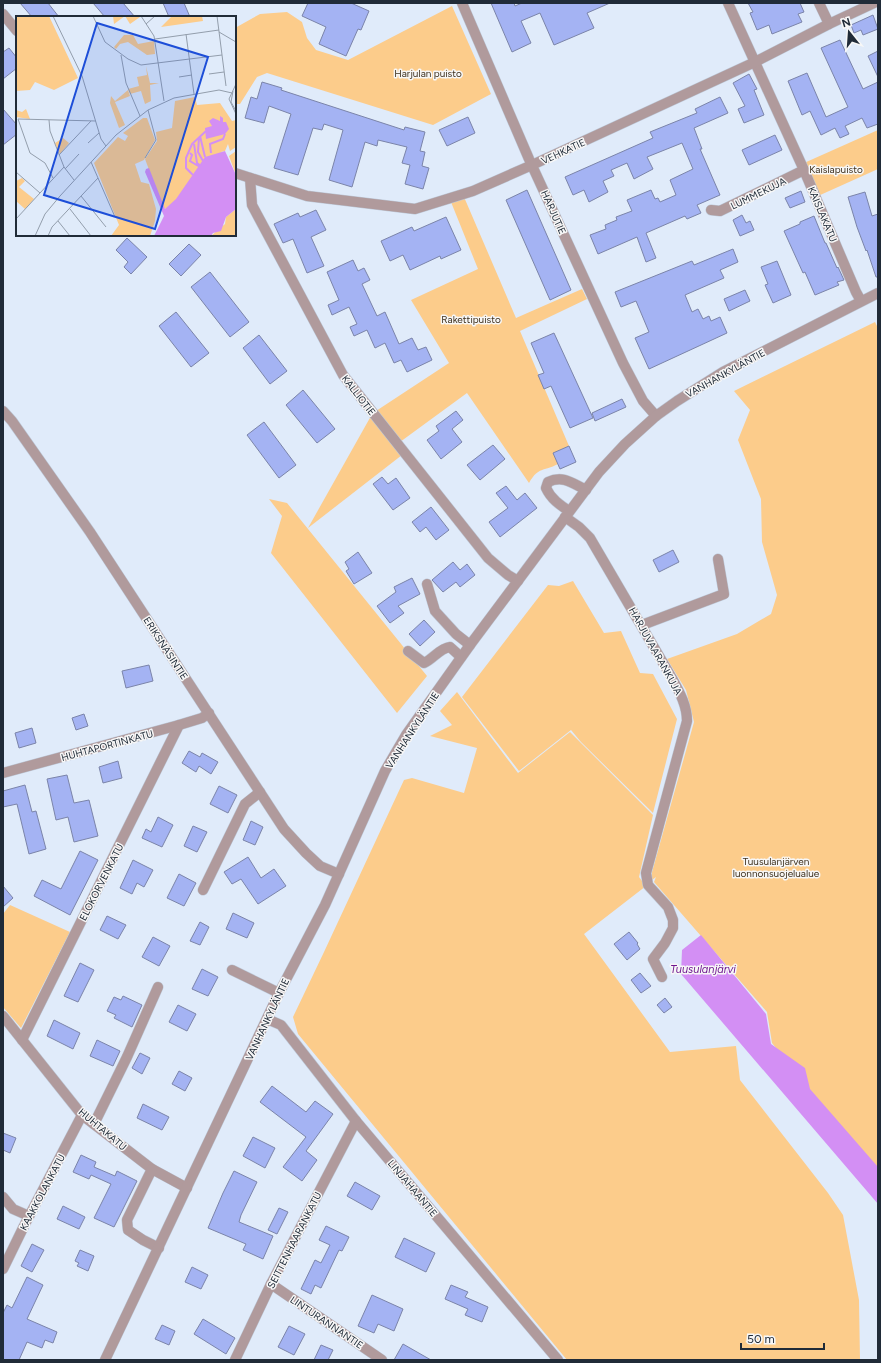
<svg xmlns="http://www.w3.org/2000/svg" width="881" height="1363" font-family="Figtree,sans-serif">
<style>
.green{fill:#fccc8b}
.water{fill:#d38ff4}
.building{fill:#a4b3f3;stroke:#7b84a9}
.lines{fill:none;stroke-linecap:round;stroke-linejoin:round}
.minor-casing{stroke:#bdc8d7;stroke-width:11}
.minor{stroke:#b09a9c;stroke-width:10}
.labels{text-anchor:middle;stroke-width:3;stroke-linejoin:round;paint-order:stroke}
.park-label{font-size:10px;fill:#3d2f1c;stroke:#f7f7f7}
.street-label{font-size:10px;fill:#202b38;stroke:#f7f7f7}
.water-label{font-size:11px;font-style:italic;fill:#6e168f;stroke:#f7f7f7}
.inset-river{fill:none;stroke:#d38ff4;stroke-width:2}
.inset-road{fill:none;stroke:#939eac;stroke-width:1}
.view{fill:#1d4ed8;fill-opacity:0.15;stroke:#1d4ed8;stroke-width:2}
.inset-edge{fill:none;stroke:#202b38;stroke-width:2}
</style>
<rect width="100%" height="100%" fill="#e0ebfa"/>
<g class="green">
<path d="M452 6 491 94 433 125 267 73 257 77 240 104H235V28L260 14 287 12 302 22 307 38 316 50 348 60Z"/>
<path d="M878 130V169L818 196 804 163Z"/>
<path d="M464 197 516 318 582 289 587 299 520 331 569 446 553 453 558 464C543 472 539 466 529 483L467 393 400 442 376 411 449 363 411 300 478 269 451 202Z"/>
<path d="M875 322 878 328V1175L772 1043 767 1012 654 882 656 877 652 880V872L694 722 686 690 667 659 737 634 771 614 777 595 762 542 761 499 738 440 750 410 734 391Z"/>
<path d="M371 416 402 455 308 528Z"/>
<path d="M269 499 287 503 427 676 397 713 271 553 282 516Z"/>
<path d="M573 581 604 633 621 631 640 673 653 674 677 719 653 813 581 742 571 730 519 771 462 697 548 585 559 586Z"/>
<path d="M457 692 518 773 570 732 653 815 639 877 646 886 584 934 670 1052 736 1046 740 1080 828 1193 843 1215 859 1300 860 1360H567L298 1034 293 1017 324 952 404 780 412 778 464 793 477 748 430 736 452 725 440 711Z"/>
<path d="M10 905 70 932 21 1028 3 1007V914Z"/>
</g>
<path class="water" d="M701 935 766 1014 771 1044 805 1068 810 1089 878 1167V1204L681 974 682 950Z"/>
<g class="building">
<path d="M20 3H48L59 17H32Z"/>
<path d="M93 3H123L135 17H105Z"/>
<path d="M163 3H184L190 17H169Z"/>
<path d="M308 3H351L369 11 361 30 358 29 346 56 319 44 326 27 302 16Z"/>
<path d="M491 3H514L515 6 522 3H610L587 13 594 28 554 45 540 13 521 21 531 43 512 52Z"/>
<path d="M748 3H800L804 12 798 14 802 22 772 34 769 25 757 30 750 13 753 12Z"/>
<path d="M873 15 878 29 863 35 861 30 854 33 851 25Z"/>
<path d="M840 40 863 89 878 82V124L867 128 862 118 845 126 849 134 840 138 835 128 821 135 810 111 802 115 788 81 807 73 826 117 848 107 821 48Z"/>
<path d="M9 48 17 58V68L3 79V52Z"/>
<path d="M878 51V77L868 56Z"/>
<path d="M749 74 757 89 754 90 764 115 744 123 738 109 745 106 733 83Z"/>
<path d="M262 82 282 88 281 90 404 130 405 127 425 132 420 151 425 152 422 166 429 168 423 189 405 184 410 165 402 163 407 147 378 140 377 146 365 142 352 187 329 180 343 130 324 124 322 130 313 128 298 175 274 168 291 114 269 106 264 123 245 118 251 97 257 99Z"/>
<path d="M720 97 728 113 694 128 702 149H700L720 195 697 205 701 213 687 219 685 216 646 233 656 258 646 262 637 237 598 254 590 235 606 229 605 225 617 220 616 217 632 211 627 200 651 190 655 199 658 198 660 202 676 195 670 180 693 169 682 143 647 157 653 169 634 179 627 163 611 170 614 176 603 181 608 192 589 202 584 190 573 195 565 177 653 138 650 132 697 113 695 109Z"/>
<path d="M3 109 17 125V134L3 145Z"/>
<path d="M468 117 475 133 447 146 439 130Z"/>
<path d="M775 135 782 150 749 165 742 150Z"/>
<path d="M527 190 571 290 550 300 506 200Z"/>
<path d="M801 191 805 202 790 208 785 198Z"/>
<path d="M865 192 872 216 878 214V277H876L867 250 866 251 857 227 848 197Z"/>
<path d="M316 210 326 230 311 237 324 266 307 273 293 239 283 243 274 224 298 213 300 217Z"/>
<path d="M742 215 746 223 750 221 754 230 740 236 733 220Z"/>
<path d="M814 216 825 243H826L837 268 838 267 844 280 837 282 839 285 815 295 805 272 803 273 784 231 800 224V222Z"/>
<path d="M446 217 461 250 441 259 440 256 410 270 403 255 390 261 381 241 412 227 414 231Z"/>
<path d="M127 238 147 257 131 274 124 267 128 262 116 250Z"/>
<path d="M189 244 201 255 181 276 169 264Z"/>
<path d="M733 249 738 262 720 270 724 278 685 295 692 312 698 309 703 319 709 316 711 321 720 317 727 333 649 369 635 338 649 332 636 301 621 307 615 292 692 261 694 265Z"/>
<path d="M353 260 358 271 364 268 370 280 362 284 377 316 385 312 399 344 412 338 418 350 426 347 432 360 407 372 401 360 394 363 385 343 375 348 367 330 354 336 350 327 357 324 349 307 332 315 328 305 339 300 327 272Z"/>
<path d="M777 261 791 295 773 303 765 285 768 284 761 267Z"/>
<path d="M210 272 249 322 230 337 191 287Z"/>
<path d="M745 290 750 301 729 311 724 299Z"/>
<path d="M176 312 209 353 191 367 159 326Z"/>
<path d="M554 333 593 418 570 428 551 386 544 389 538 375 544 373 531 343Z"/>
<path d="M259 335 287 371 270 384 243 348Z"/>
<path d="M303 390 335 429 317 443 286 405Z"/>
<path d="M622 399 626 407 595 421 592 413Z"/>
<path d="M456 411 463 420 452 429 462 442 441 459 427 440 439 431 436 426Z"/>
<path d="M264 422 296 465 279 478 247 435Z"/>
<path d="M493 445 505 459 480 480 467 465Z"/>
<path d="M569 446 576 462 560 469 553 453Z"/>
<path d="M382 477 388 484 396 478 410 498 393 510 373 484Z"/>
<path d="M506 486 517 500 525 493 537 508 500 537 489 522 508 508 496 493Z"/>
<path d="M431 507 449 530 436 540 426 527 420 532 412 522Z"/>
<path d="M673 550 679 562 659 572 653 560Z"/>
<path d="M358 552 372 573 354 584 346 571 349 569 345 562Z"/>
<path d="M453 562 460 570 467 564 475 575 460 587 456 582 443 592 432 580Z"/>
<path d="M412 578 420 594 398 606 404 613 390 623 377 606 396 592 394 587Z"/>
<path d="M424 620 435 632 420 646 409 634Z"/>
<path d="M149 665 153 681 126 688 122 671Z"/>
<path d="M84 714 88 726 76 730 72 718Z"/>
<path d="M32 728 36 743 19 748 15 733Z"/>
<path d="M189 751 200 757 202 753 218 762 211 774 199 766 196 772 182 763Z"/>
<path d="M118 761 122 778 103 783 99 767Z"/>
<path d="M67 775 74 803 89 800 98 836 74 842 68 817 56 820 47 779Z"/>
<path d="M25 785 32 812 36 811 46 849 29 854 17 804 3 807V791Z"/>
<path d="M219 786 237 795 228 813 210 804Z"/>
<path d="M158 817 173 825 162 847 142 838 146 829 151 832Z"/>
<path d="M251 821 263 827 255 845 243 840Z"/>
<path d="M193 826 207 832 197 852 184 846Z"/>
<path d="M80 851 98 860 70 915 34 896 42 880 61 889Z"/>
<path d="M248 857 261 878 274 869 286 886 258 904 241 879 232 884 224 872Z"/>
<path d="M133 860 153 870 144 887 137 883 132 894 120 888Z"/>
<path d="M179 874 196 883 184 906 167 898Z"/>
<path d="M3 886 13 898 3 907Z"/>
<path d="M233 913 254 923 247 938 226 929Z"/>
<path d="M107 916 126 925 118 939 100 930Z"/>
<path d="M200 922 209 927 200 945 190 941Z"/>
<path d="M629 932 638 943 637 944 640 949 627 960 614 944Z"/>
<path d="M153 937 170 946 159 966 142 957Z"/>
<path d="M80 963 94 970 78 1002 64 996Z"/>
<path d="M202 969 218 977 208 996 192 989Z"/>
<path d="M640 973 651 986 641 993 631 980Z"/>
<path d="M123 996 142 1005 132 1027 114 1018 116 1015 107 1011 114 997 121 1000Z"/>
<path d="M665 998 672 1007 664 1013 657 1005Z"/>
<path d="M178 1005 196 1014 187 1031 169 1022Z"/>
<path d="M54 1020 80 1033 73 1049 47 1036Z"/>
<path d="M97 1040 120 1051 113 1066 90 1056Z"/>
<path d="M140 1053 150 1058 142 1074 132 1068Z"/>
<path d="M179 1071 192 1078 185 1091 172 1084Z"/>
<path d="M272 1086 306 1112 315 1101 333 1114 306 1151 317 1160 302 1181 283 1167 306 1137 260 1102Z"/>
<path d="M143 1104 169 1117 162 1130 137 1118Z"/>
<path d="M3 1133 16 1138 10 1153 3 1150Z"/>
<path d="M253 1137 275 1148 265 1168 243 1156Z"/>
<path d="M81 1155 96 1162 94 1167 115 1176 117 1171 137 1181 114 1227 94 1218 111 1184 91 1175 89 1179 73 1172Z"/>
<path d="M234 1171 257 1182 241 1215 239 1222 273 1236 263 1259 243 1250 246 1244 208 1228 223 1193Z"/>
<path d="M355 1182 380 1196 372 1210 347 1196Z"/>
<path d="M63 1206 85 1217 79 1229 57 1219Z"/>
<path d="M279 1208 288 1212 277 1234 268 1230Z"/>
<path d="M326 1226 349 1237 342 1251 339 1250 321 1288 315 1285 311 1294 301 1289 315 1260 321 1263 330 1245 319 1240Z"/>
<path d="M404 1238 435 1253 426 1272 395 1257Z"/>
<path d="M32 1244 44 1250 32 1272 21 1266Z"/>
<path d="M80 1250 94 1256 88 1271 77 1266 79 1263 75 1261Z"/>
<path d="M192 1267 208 1275 201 1289 185 1282Z"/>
<path d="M27 1277 43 1285 27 1319 57 1332 53 1343 45 1340 42 1348 27 1342 19 1360H3V1313L7 1305 12 1308Z"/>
<path d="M451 1285 468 1292 465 1297 488 1307 482 1322 465 1315 468 1309 445 1299Z"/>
<path d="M372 1295 403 1309 394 1331 378 1324 374 1333 358 1326Z"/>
<path d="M203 1319 235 1338 226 1354 194 1334Z"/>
<path d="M162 1325 175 1331 169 1345 155 1339Z"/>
<path d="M289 1326 305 1334 294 1355 278 1347Z"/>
<path d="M403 1344 431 1360H394Z"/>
<path d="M321 1345 333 1350 328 1360H314Z"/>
</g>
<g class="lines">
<g class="minor-casing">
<g id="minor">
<path d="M462 3 529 159 623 363 643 401 656 416"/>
<path d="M728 3 804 170 856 292 861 301"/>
<path d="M819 3 829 24"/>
<path d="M3 14 17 31"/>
<path d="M235 173 307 196 415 209 473 191 532 165 755 62 829 24 874 3"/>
<path d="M250 178 252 205 343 375 488 558 508 575 518 581"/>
<path d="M711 210 720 211 804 170"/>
<path d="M3 411 12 421 90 532 284 829 306 853 320 866 339 874"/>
<path d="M569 511C560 505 551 499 546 488L548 482C563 475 572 483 586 490"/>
<path d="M565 517 579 527 590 538 673 680C680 693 687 706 687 721L646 873 648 885 668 907 673 920V928L665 943 653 959 662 977"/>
<path d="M427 584 435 611 456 634 470 645"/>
<path d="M642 625 724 594 718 559"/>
<path d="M408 651 424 663C433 659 440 648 450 647L461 657"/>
<path d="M3 773 179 725 202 718 209 713"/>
<path d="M203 890 245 804 260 792"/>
<path d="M232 970 279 993"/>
<path d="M3 1016 82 1115 152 1169 187 1188"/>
<path d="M267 1019 281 1025 356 1121 558 1360"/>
<path d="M22 1040 179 725"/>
<path d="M94 1124 127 1057 158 987"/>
<path d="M152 1169 127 1220 128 1230 143 1240 159 1248"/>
<path d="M3 1197 13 1209 29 1216"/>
<path d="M3 1269 24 1226 82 1115"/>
<path d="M271 1284 382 1360"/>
<path d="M105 1360 279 993 325 905 385 771 406 735 470 645 599 472 625 444 656 416 677 401 723 372 878 293"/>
<path d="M235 1360 271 1284 356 1121"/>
</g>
</g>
<use href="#minor" class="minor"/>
</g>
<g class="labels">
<g class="park-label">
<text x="428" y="77">Harjulan puisto</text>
<text x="836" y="173">Kaislapuisto</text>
<text x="471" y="323">Rakettipuisto</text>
<text x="776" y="865">Tuusulanjärven<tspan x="776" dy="12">luonnonsuojelualue</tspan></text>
</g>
<g class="street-label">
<text transform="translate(563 151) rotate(-25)" y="4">VEHKATIE</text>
<text transform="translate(758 193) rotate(-26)" y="4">LUMMEKUJA</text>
<text transform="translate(554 212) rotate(66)" y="4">HARJUTIE</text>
<text transform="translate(823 214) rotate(67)" y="4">KAISLAKATU</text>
<text transform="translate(725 373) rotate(-29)" y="4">VANHANKYLÄNTIE</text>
<text transform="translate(359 395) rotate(52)" y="4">KALLIOTIE</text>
<text transform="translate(166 648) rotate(57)" y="4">ERIKSNÄSINTIE</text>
<text transform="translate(656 651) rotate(61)" y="4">HARJUVAARANKUJA</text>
<text transform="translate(412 730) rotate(-57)" y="4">VANHANKYLÄNTIE</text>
<text transform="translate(107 745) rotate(-15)" y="4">HUHTAPORTINKATU</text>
<text transform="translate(101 882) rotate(-63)" y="4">ELOKORVENKATU</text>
<text transform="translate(267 1019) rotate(-65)" y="4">VANHANKYLÄNTIE</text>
<text transform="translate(103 1129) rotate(40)" y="4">HUHTAKATU</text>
<text transform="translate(413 1188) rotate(50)" y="4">LINJAHAANTIE</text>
<text transform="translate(42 1192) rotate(-62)" y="4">KAAKKOLANKATU</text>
<text transform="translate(294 1240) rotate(-63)" y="4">SEITTENHAARANKATU</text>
<text transform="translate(327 1322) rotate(34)" y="4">LINTURANNANTIE</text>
</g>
<g class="water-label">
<text x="703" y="973">Tuusulanjärvi</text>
</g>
</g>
<g transform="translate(16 16)">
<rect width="220" height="220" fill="#e0ebfa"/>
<path d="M0 0H33L62 62 38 74 19 66 14 74 0 75ZM97 0H123L124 1 114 8 109 0 98 8ZM156 0H186L187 5 145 11ZM108 19H117L122 28 138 25 139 38 131 39 112 26 104 28 100 33 98 31ZM130 50 134 67H143L134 69 135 85 129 88 125 75 114 78 112 73 123 70 121 61 131 59ZM112 74 114 80 99 86 109 109 103 112 94 87 95 80 99 85ZM179 81 181 89 204 87 216 105 220 104V131L214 135 212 128 209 135 205 136 178 212 147 191 129 143 141 125 140 116 156 112 159 85ZM10 93 14 103 0 101V94L6 96ZM127 102H131L139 124 128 144 119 148 125 166 133 168 140 193 139 205 134 220H95L103 209 78 147 102 121 109 125 112 120 107 117ZM47 122 53 127 44 138 39 127ZM220 135V159L213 140ZM6 162 9 165 3 171 18 183 9 193 0 185V165ZM220 193V220H195L209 208 210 201Z" fill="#fccc8b"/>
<path d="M204 100 207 102V106H210L213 113 209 118 190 123 189 112 196 110 193 105 197 102 204 105ZM209 135 220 159V193L210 201 205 215 197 217 195 220H138L148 200 129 156 130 153 133 152 149 193 160 183 189 141Z" fill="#d38ff4"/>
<path class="inset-river" d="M184 120 189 141M183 121 182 136 187 145M178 128 181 147 185 150M174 137 176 139 174 145 184 151M195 137 194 128 207 123 209 118M177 159 170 152V142L176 128 190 115"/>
<path class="inset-road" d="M37 0 66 60 85 123 90 130M77 0 89 26 112 43 125 49 206 39M125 0 138 20 148 85M201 0 210 70M130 8 139 0M203 16 220 26M170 18 178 78M139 23 203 14M105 39 110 67 124 100M193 58 208 56M163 61 176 59M220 68 213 83 220 98M217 75 215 86 220 95M33 104 34 115 48 151 58 164M72 127 83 117M43 139 75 105M129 142 140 124 132 94M75 146 99 201M49 153 63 138M0 156 24 177M37 162 29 147 14 137 2 103 80 105M65 180 90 211M54 193 75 220M0 203 48 151M42 205 54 220M19 220 29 198 44 180 100 119 132 94 158 82 203 74 216 77M32 220 36 211 82 162"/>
<path class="view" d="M81 7 192 41 139 213 28 179Z"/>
<rect width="220" height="220" class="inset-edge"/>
</g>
<rect width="881" height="1363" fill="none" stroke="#202b38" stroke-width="8"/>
<g transform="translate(849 32) rotate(343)" stroke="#f7f7f7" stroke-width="3" paint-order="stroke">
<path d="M0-3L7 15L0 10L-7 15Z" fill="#202b38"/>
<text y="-6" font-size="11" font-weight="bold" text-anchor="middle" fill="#202b38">N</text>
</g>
<path d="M741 1343v6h83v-6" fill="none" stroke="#202b38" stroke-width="2"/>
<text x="747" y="1343" font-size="12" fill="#202b38" stroke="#f7f7f7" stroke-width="3" paint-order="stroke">50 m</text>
</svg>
